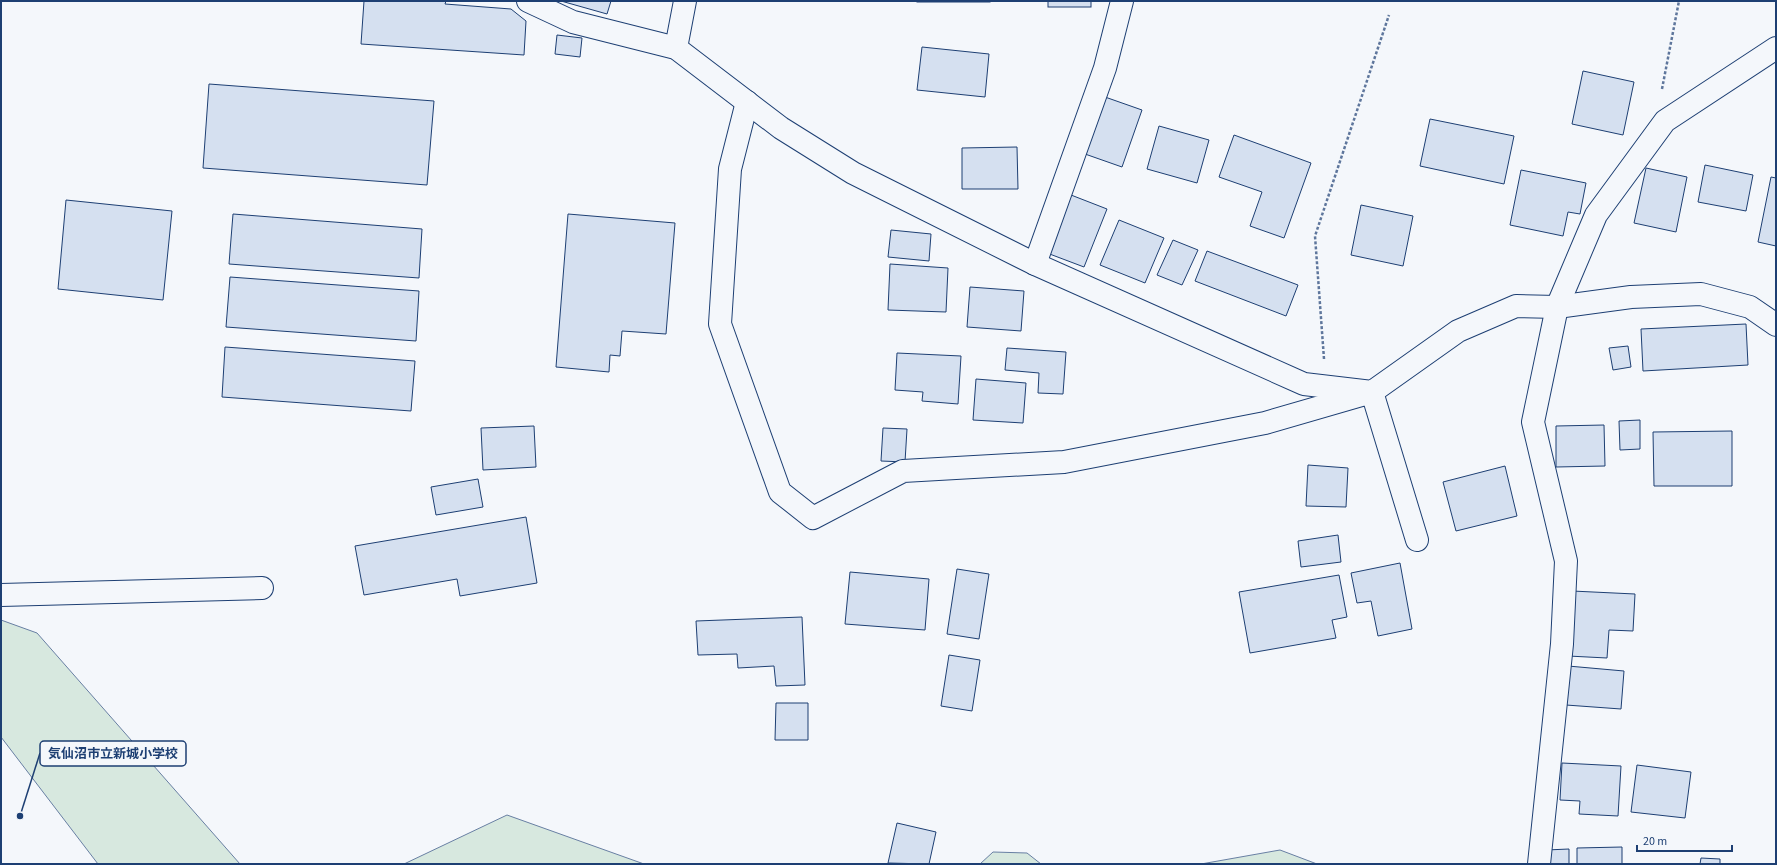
<svg xmlns="http://www.w3.org/2000/svg" width="1777" height="865" font-family="'Source Sans 3','Noto Sans JP',sans-serif">
<style>
.green{fill:#d7e8df;stroke:#687fa3}
.building{fill:#d5e0f0;stroke:#1d3f73}
.lines{fill:none;stroke-linecap:round;stroke-linejoin:round}
.minor-casing{stroke:#1d3f73;stroke-width:24}
.path{stroke:#5e769c;stroke-width:2.5;stroke-dasharray:3 2;stroke-linecap:butt}
.minor{stroke:#f4f7fb;stroke-width:22}
.leader{fill:none;stroke:#1d3f73;stroke-width:1.5}
.callout-dot{fill:#1d3f73;stroke:#f4f7fb;stroke-width:1.5}
.callout{fill:#f4f7fb;stroke:#1d3f73;stroke-width:1.5}
.callout-label{font-size:13px;text-anchor:middle;font-weight:bold;fill:#1d3f73}
</style>
<rect width="100%" height="100%" fill="#f4f7fb"/>
<g class="green">
<path d="M1 620 37 633 240 864H98L1 737Z"/>
<path d="M507 815 644 864H404Z"/>
<path d="M1280 850 1317 864H1201Z"/>
<path d="M993 852 1027 853 1041 864H980Z"/>
</g>
<g class="building">
<path d="M364 1H446L445 4 511 9 526 21 524 55 361 44Z"/>
<path d="M561 1H611L607 14Z"/>
<rect x="917" y="1" width="73" height="1"/>
<rect x="1048" y="1" width="43" height="6"/>
<path d="M557 35 582 38 580 57 555 54Z"/>
<path d="M922 47 989 54 985 97 917 90Z"/>
<path d="M1583 71 1634 82 1623 135 1572 124Z"/>
<path d="M209 84 434 101 427 185 203 168Z"/>
<path d="M1105 97 1142 110 1122 167 1085 154Z"/>
<path d="M1430 119 1514 136 1504 184 1420 166Z"/>
<path d="M1159 126 1209 140 1197 183 1147 169Z"/>
<path d="M1234 135 1311 163 1284 238 1250 226 1262 192 1219 177Z"/>
<path d="M1017 147 1018 189H962V148Z"/>
<path d="M1705 165 1753 175 1746 211 1698 202Z"/>
<path d="M1646 168 1687 177 1676 232 1634 223Z"/>
<path d="M1521 170 1586 183 1580 214 1568 212 1563 236 1510 225Z"/>
<path d="M1771 177 1776 178V246L1758 242Z"/>
<path d="M1071 195 1107 209 1084 267 1047 253Z"/>
<path d="M66 200 172 211 163 300 58 289Z"/>
<path d="M1361 205 1413 216 1403 266 1351 255Z"/>
<path d="M233 214 422 229 419 278 229 264Z"/>
<path d="M568 214 675 223 666 334 622 331 620 356 610 355 609 372 556 367Z"/>
<path d="M1119 220 1164 238 1145 283 1100 265Z"/>
<path d="M891 230 931 234 929 261 888 257Z"/>
<path d="M1173 240 1198 250 1182 285 1157 275Z"/>
<path d="M1207 251 1298 285 1286 316 1195 281Z"/>
<path d="M890 264 948 268 946 312 888 310Z"/>
<path d="M230 277 419 291 416 341 226 327Z"/>
<path d="M970 287 1024 291 1021 331 967 327Z"/>
<path d="M1746 324 1748 365 1643 371 1641 329Z"/>
<path d="M1628 346 1631 367 1613 370 1609 348Z"/>
<path d="M225 347 415 361 411 411 222 397Z"/>
<path d="M1007 348 1066 352 1063 394 1038 393 1039 373 1005 370Z"/>
<path d="M897 353 961 356 958 404 922 401 923 392 895 390Z"/>
<path d="M976 379 1026 383 1023 423 973 420Z"/>
<path d="M1640 420V449L1620 450 1619 421Z"/>
<path d="M1604 425 1605 466 1556 467V426Z"/>
<path d="M534 426 536 467 483 470 481 428Z"/>
<path d="M883 428 907 429 905 462 881 461Z"/>
<path d="M1732 431V486H1654L1653 432Z"/>
<path d="M1308 465 1348 468 1346 507 1306 506Z"/>
<path d="M1505 466 1517 516 1456 531 1443 482Z"/>
<path d="M478 479 483 507 436 515 431 487Z"/>
<path d="M526 517 537 583 460 596 457 579 364 595 355 546Z"/>
<path d="M1338 535 1341 562 1301 567 1298 541Z"/>
<path d="M1400 563 1412 629 1378 636 1371 601 1357 603 1351 573Z"/>
<path d="M957 569 989 574 979 639 947 634Z"/>
<path d="M850 572 929 579 925 630 845 624Z"/>
<path d="M1339 575 1347 617 1332 620 1336 638 1250 653 1239 592Z"/>
<path d="M1572 591 1635 594 1633 631 1609 630 1607 658 1568 656Z"/>
<path d="M802 617 805 685 776 686 774 666 738 668 737 654 698 655 696 621Z"/>
<path d="M949 655 980 660 972 711 941 706Z"/>
<path d="M1568 666 1624 671 1621 709 1566 705Z"/>
<path d="M776 703H808V740H775Z"/>
<path d="M1562 763 1621 766 1618 816 1579 814 1580 801 1560 800Z"/>
<path d="M1637 765 1691 772 1685 818 1631 812Z"/>
<path d="M897 823 936 832 929 864 888 863Z"/>
<path d="M1622 847V864H1577V848Z"/>
<path d="M1569 849V864H1546V850Z"/>
<path d="M1701 858 1720 859V864H1700Z"/>
</g>
<g class="lines">
<g class="minor-casing">
<g id="minor">
<path d="M528 1 573 22 676 48 781 128 853 173 1035 264 1304 384 1372 392 1458 331 1516 306 1557 307 1631 297 1701 294 1750 307 1776 325"/>
<path d="M676 48 685 1"/>
<path d="M747 102 730 169 720 324 780 492 813 518 903 471 1064 462 1265 423 1372 392 1417 540"/>
<path d="M1035 264 1105 68 1122 1"/>
<path d="M1 595 262 588"/>
<path d="M1539 864 1562 644 1566 561 1533 422 1557 307 1596 215 1665 121 1776 48"/>
</g>
</g>
<g class="path">
<path d="M1662 89 1679 1"/>
<path d="M1324 359 1315 236 1389 15"/>
</g>
<use href="#minor" class="minor"/>
</g>
<path class="leader" d="M20 816L40 753"/>
<circle class="callout-dot" cx="20" cy="816" r="4"/>
<rect class="callout" x="40" y="741" width="146" height="25" rx="4"/>
<g class="callout-label">
<text x="113" y="758">気仙沼市立新城小学校</text>
</g>
<rect width="1777" height="865" fill="none" stroke="#1d3f73" stroke-width="4"/>
<path d="M1637 845v6h95v-6" fill="none" stroke="#1d3f73" stroke-width="2"/>
<text x="1643" y="845" font-size="12" fill="#1d3f73" stroke="#f4f7fb" stroke-width="3" paint-order="stroke">20 m</text>
</svg>
